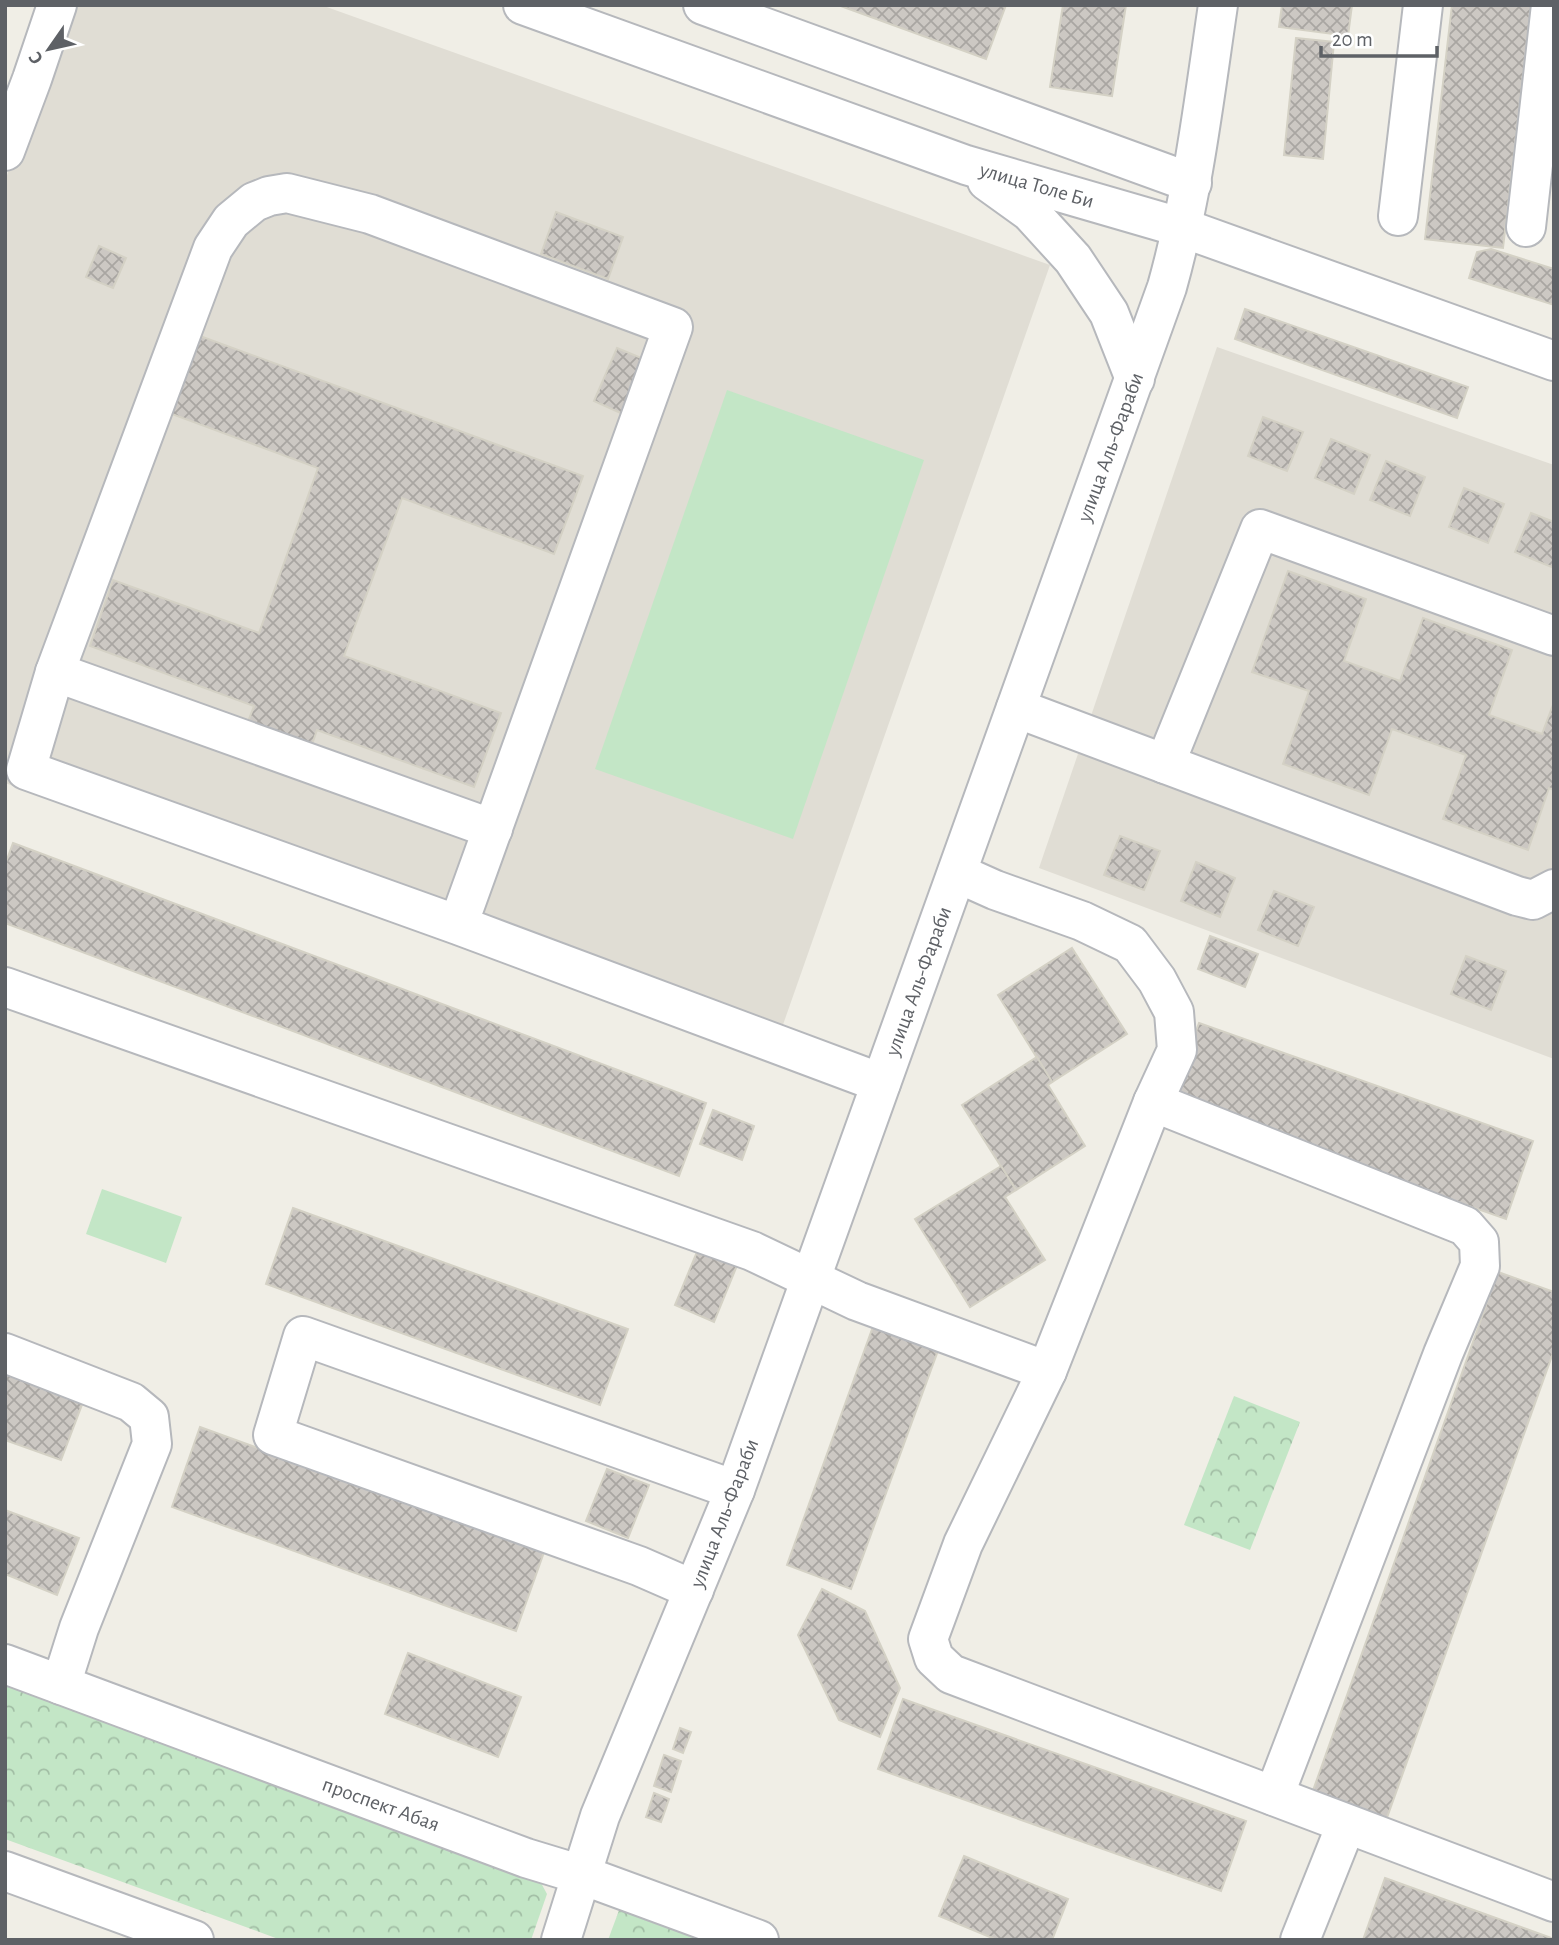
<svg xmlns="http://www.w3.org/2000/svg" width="1559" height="1945" font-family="'Alegreya Sans',sans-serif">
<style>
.education{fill:#e0ddd4}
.grass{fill:#c3e6c6}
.forest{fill:url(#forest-crowns)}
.building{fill:url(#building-cross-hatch);stroke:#d4d1c5;stroke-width:2}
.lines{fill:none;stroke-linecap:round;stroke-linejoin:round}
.minor-casing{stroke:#b6b8bc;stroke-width:42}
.minor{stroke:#fff;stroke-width:38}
.labels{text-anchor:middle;stroke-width:6;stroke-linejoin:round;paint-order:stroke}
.street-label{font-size:21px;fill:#5e6166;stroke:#fff}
</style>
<defs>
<pattern id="forest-crowns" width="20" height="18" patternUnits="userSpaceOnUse" patternTransform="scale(1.75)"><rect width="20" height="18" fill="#c3e6c6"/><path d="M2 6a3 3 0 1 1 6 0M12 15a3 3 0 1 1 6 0" fill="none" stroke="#a2bea5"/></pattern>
<pattern id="building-cross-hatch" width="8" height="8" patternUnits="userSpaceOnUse" patternTransform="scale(1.75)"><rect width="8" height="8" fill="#ccc8c3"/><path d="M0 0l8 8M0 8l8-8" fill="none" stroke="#a9a6a2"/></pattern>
</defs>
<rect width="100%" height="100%" fill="#f0eee6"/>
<g class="education">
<path d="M67 5H321L1050 265 772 1056 5 783V181Z"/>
<path d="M1217 347 1554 465V1059L1039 868Z"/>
</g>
<g class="grass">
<path d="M727 390 924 460 793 839 595 769Z"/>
<path d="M102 1189 182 1217 166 1263 86 1234Z"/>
</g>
<g class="forest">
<path d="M1234 1396 1300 1422 1250 1550 1184 1525Z"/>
<path d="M5 1668 527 1857 547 1894 531 1940H281L5 1839Z"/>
<path d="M621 1905 719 1940H608Z"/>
</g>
<g class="building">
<path d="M838 5H1006L986 59Z"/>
<path d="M1063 5H1126L1112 96 1050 87Z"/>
<path d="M1282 5H1352L1348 36 1279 27Z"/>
<path d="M1452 5H1531L1503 248 1425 239Z"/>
<path d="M1296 38 1334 42 1323 159 1284 155Z"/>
<path d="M556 212 623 237 608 279 541 254Z"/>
<path d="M99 246 126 258 113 288 86 277Z"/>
<path d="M1491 249 1554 269V305L1469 278 1477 252Z"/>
<path d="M1245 309 1468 387 1457 418 1235 339Z"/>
<path d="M189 332 583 476 554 554 402 498 344 656 501 713 474 787 317 730 308 756 244 732 254 706 90 646 113 580 259 633 318 468 161 410Z"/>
<path d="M617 348 651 362 627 416 594 401Z"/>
<path d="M1263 417 1303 432 1287 471 1248 456Z"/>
<path d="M1331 439 1370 455 1354 494 1315 478Z"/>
<path d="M1386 461 1425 477 1410 516 1370 500Z"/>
<path d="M1464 488 1504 504 1488 543 1449 527Z"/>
<path d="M1531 513 1554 522V568L1515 552Z"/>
<path d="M1288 571 1366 599 1344 661 1400 681 1423 618 1512 650 1489 715 1542 734 1554 702V790L1549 788 1528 850 1443 819 1466 755 1392 729 1369 795 1283 764 1309 691 1252 672Z"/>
<path d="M1120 836 1160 851 1144 890 1104 875Z"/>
<path d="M13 843 706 1103 679 1176 5 923V865Z"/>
<path d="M1196 862 1235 878 1220 917 1181 901Z"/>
<path d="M1274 891 1314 907 1298 946 1258 930Z"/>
<path d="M1210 936 1258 954 1245 987 1198 969Z"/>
<path d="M1072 948 1127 1034 1052 1082 998 995Z"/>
<path d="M1466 956 1506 971 1491 1010 1451 994Z"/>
<path d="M1199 1023 1533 1141 1506 1219 1171 1101Z"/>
<path d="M1037 1057 1052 1082 1048 1085 1085 1146 1016 1190 962 1105Z"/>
<path d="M713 1110 754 1126 742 1160 700 1144Z"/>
<path d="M1001 1166 1016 1190 1005 1197 1045 1260 970 1307 915 1219Z"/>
<path d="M293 1208 628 1329 600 1405 266 1284Z"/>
<path d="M699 1247 738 1263 714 1322 675 1305Z"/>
<path d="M1498 1272 1554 1292V1350L1384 1826 1310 1799Z"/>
<path d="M875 1321 940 1345 851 1589 787 1565Z"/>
<path d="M5 1364 86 1394 61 1460 5 1440Z"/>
<path d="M200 1427 544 1552 516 1631 172 1507Z"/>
<path d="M607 1469 649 1485 628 1538 586 1521Z"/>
<path d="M5 1510 79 1538 57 1595 5 1574Z"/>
<path d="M822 1589 865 1611 900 1688 880 1737 839 1720 798 1635Z"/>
<path d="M408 1653 521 1697 498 1757 385 1714Z"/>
<path d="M903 1699 1246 1821 1221 1891 878 1769Z"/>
<path d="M680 1728 691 1732 683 1753 673 1749Z"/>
<path d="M664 1755 681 1761 671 1792 654 1786Z"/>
<path d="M654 1793 669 1799 661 1822 646 1817Z"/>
<path d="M964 1856 1068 1899 1052 1940H997L939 1916Z"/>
<path d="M1385 1878 1554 1939V1940H1363Z"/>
</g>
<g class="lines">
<g class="minor-casing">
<g id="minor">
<path d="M523 5 966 165 1183 228 1554 361"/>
<path d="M703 5 1192 183"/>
<path d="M5 151 32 79 57 5"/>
<path d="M987 181 1030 212 1073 259 1109 313 1135 379"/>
<path d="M1398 216 1423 5"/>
<path d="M1526 227 1551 5"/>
<path d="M55 672 493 829"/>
<path d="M1016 708 1517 896 1533 900 1554 889"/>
<path d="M1165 764 1260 529 1554 636"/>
<path d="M957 873 995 890 1082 921 1130 944 1157 980 1174 1012 1177 1050 1153 1102 1047 1371 963 1544 928 1639 934 1658 951 1674 1554 1902"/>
<path d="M458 925 673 327 370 214 287 193 269 196 254 202 231 221 213 248 55 672 26 770 458 925 881 1083"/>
<path d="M5 987 752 1251 857 1301 1047 1371"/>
<path d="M1153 1102 1465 1226 1479 1242 1480 1266 1443 1354 1274 1796"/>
<path d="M5 1353 131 1402 149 1417 152 1444 79 1628 61 1685"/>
<path d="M694 1590 639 1566 273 1435 303 1336 735 1490"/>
<path d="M5 1664 526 1858 582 1875 759 1940"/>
<path d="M5 1871 194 1940"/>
<path d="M561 1940 600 1816 735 1490 1167 287C1193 194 1204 100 1218 5"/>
<path d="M1300 1940 1346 1825"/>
</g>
</g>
<use href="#minor" class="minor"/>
</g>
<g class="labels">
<g class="street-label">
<text transform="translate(1037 185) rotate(16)" y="7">улица Толе Би</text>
<text transform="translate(1110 447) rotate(-70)" y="7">улица Аль-Фараби</text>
<text transform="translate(918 981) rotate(-70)" y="7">улица Аль-Фараби</text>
<text transform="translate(724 1513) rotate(-69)" y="7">улица Аль-Фараби</text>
<text transform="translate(381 1804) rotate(20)" y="7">проспект Абая</text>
</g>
</g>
<rect width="1559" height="1945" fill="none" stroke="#5e6166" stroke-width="14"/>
<g transform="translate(49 49) rotate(236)" stroke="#ffffff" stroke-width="5" paint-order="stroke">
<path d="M0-5L12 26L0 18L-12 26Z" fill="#5e6166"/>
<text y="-10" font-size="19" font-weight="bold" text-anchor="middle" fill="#5e6166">С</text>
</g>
<path d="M1321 46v10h116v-10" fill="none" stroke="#5e6166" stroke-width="3.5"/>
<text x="1332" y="46" font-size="21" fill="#5e6166" stroke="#ffffff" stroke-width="5" paint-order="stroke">20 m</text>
</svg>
